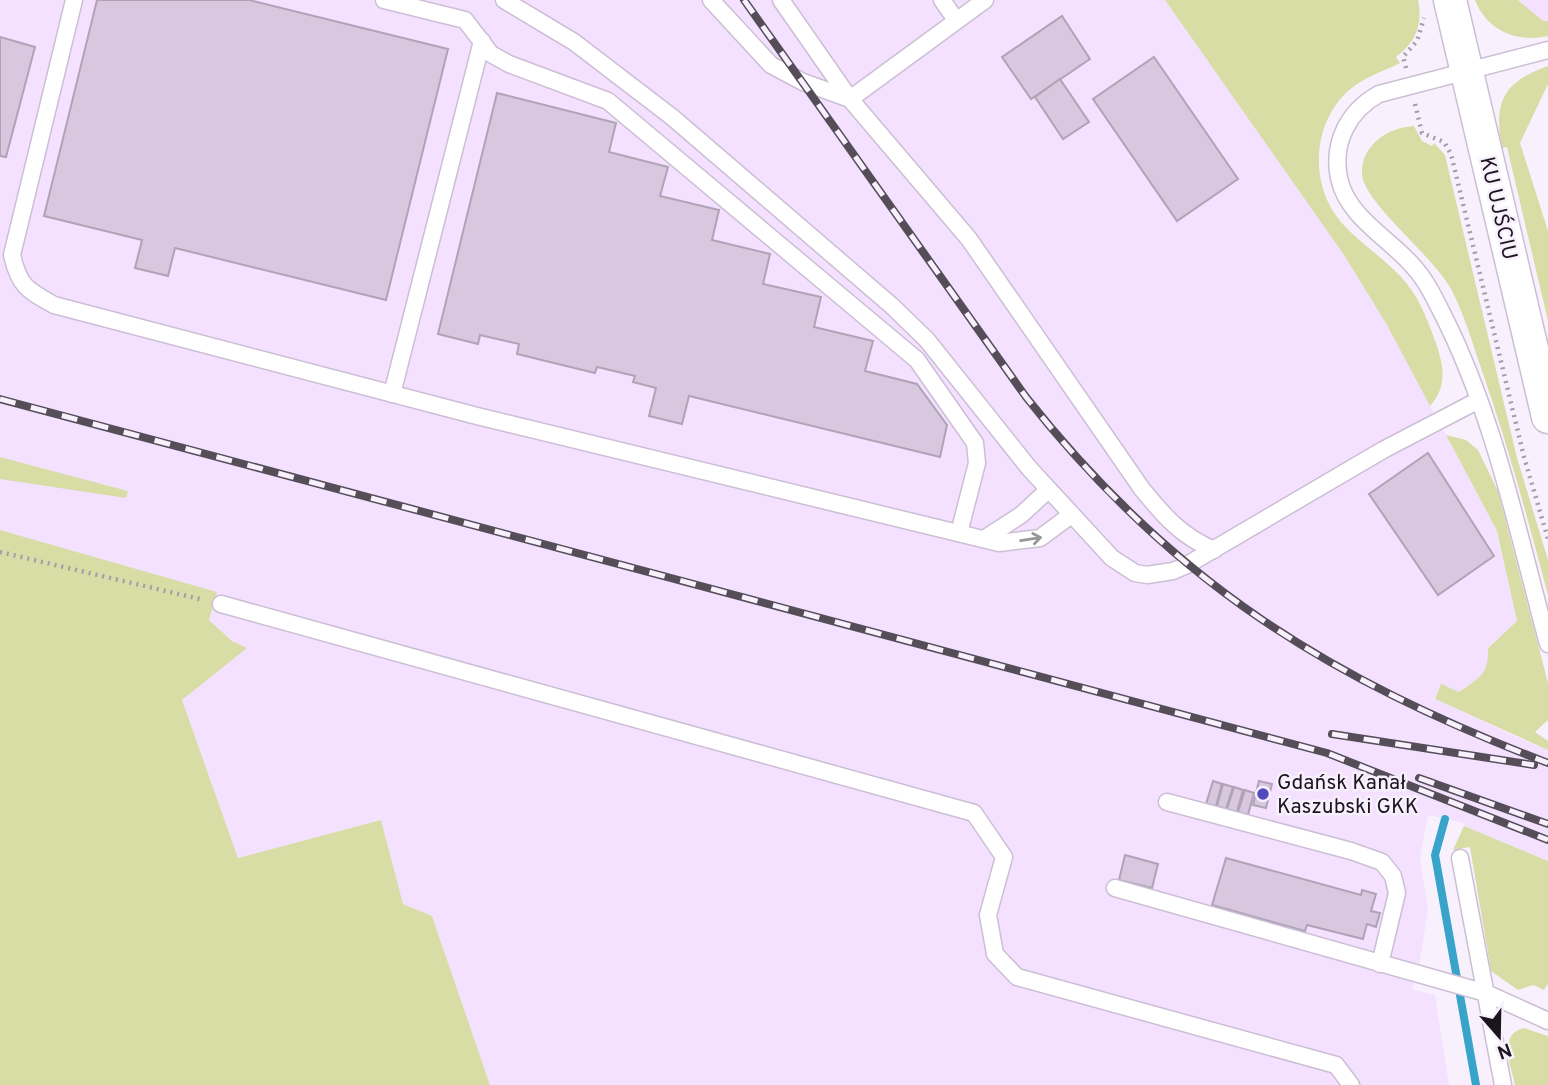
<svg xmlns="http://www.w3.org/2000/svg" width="1548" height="1085" font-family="Overpass,sans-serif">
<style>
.built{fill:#f4e1ff}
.green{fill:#d7dda5}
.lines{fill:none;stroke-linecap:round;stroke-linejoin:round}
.stream{stroke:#38a4ca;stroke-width:8}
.building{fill:#d7c8df;stroke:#b0a2b7;stroke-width:2}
.lane-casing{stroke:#ccbed4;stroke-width:19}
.street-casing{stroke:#ccbed4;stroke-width:35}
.path{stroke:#a49ca8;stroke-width:4.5;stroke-dasharray:2 5;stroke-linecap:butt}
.lane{stroke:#fff;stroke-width:16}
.street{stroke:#fff;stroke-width:32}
.rail-casing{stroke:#554e58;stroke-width:8}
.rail{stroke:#f9f0fe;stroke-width:5;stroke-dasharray:16;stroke-linecap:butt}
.oneway{stroke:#989699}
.poi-dot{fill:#524ac1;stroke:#f9f0fe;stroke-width:2.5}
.labels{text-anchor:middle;stroke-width:5;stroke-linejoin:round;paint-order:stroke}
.street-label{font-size:21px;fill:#1b151d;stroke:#f9f0fe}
.poi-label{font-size:21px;fill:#1b151d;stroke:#f9f0fe;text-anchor:start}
</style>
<rect width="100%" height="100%" fill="#f9f0fe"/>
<g class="built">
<path d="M0 0H1165L1344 255 1387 325 1497 531 1517 621 1488 647 1489 665 1480 677 1459 692 1435 699 1537 746H1548V861L1464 826V823L1428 815 1420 857 1428 910 1419 966 1412 989 1435 995 1449 1085H490L432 916 403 904 381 820 238 858 182 700 246 648 232 641 209 620 217 592 0 530Z"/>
<path d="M1518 0H1548V21H1543Z"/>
</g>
<g class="green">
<path d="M1165 0H1418C1423 24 1416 42 1396 57L1400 63C1382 72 1364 77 1348 91 1312 124 1309 185 1341 222 1361 245 1388 260 1407 284 1422 303 1429 324 1437 346 1444 368 1447 387 1430 406L1387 325 1344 255Z"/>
<path d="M1475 0H1518L1543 21H1548V36C1517 43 1487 31 1475 0Z"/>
<path d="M1548 66V84L1520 143 1548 231V321L1507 147 1502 148C1493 101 1504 82 1548 66Z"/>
<path d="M1414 126 1422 141 1432 146 1434 143 1445 155 1517 458 1548 560V595C1528 520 1508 445 1482 371 1473 345 1465 316 1452 291 1435 257 1365 204 1362 175 1360 146 1388 127 1414 126Z"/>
<path d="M1446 435 1466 440 1478 450 1498 491 1548 683V720L1535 732 1548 741V750L1435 699 1441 684 1459 692C1479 678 1489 674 1488 648L1517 621 1497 531Z"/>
<path d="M0 457 128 491 126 498 0 479Z"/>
<path d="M0 530 217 592 209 620 232 641 247 648 182 700 238 858 381 820 403 904 432 916 490 1085H0Z"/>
<path d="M1464 826 1548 861V984L1544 990 1533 985 1518 990 1491 971 1470 847 1453 850Z"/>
<path d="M1524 1028 1548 1036V1085H1515C1511 1066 1497 1034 1524 1028Z"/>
</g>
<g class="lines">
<path class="stream" d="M1445 819 1435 855 1476 1085"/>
</g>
<g class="building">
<path d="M97 0H249L448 49 386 300 175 248 168 276 135 268 142 240 44 216Z"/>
<path d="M1062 16 1090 59 1031 99 1002 57Z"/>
<path d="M0 37 35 47 6 157 0 156Z"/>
<path d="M1154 57 1238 179 1177 221 1093 99Z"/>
<path d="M1060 79 1089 122 1063 139 1035 97Z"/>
<path d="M497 93 616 123 609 152 668 167 660 196 719 210 712 240 770 254 763 284 821 297 814 327 873 341 865 371 917 384 947 425 940 457 689 396 682 424 649 416 656 388 633 382 635 376 597 367 595 373 517 354 519 344 480 335 478 344 438 334Z"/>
<path d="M1428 453 1494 556 1438 595 1369 494Z"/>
<path d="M1213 781 1222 784 1216 806 1206 804Z"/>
<path d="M1259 781 1272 784 1266 808 1253 805Z"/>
<path d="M1223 784 1233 787 1226 809 1217 806Z"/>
<path d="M1234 787 1243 790 1237 812 1227 809Z"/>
<path d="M1245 790 1254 793 1248 815 1238 812Z"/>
<path d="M1125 855 1158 864 1152 888 1119 880Z"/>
<path d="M1226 858 1361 895 1362 890 1376 894 1371 911 1380 913 1376 927 1367 924 1363 939 1307 925 1305 931 1212 905Z"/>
</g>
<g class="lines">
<g class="lane-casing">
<g id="lane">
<path d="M74 0 12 255C19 286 27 290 54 305L477 416 999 543 1040 538 1071 515"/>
<path d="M384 0 465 20 491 54 509 64 608 101 917 360 975 443 977 463 959 533"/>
<path d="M504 0 574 42 672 117 892 306 927 340 1029 468 1112 558 1135 573 1147 575 1173 571 1187 565 1383 450 1477 401"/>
<path d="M711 0 771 65 803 82 850 99"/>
<path d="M781 0 850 99"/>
<path d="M942 0 956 20"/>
<path d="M985 0 850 99 969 239 1142 489C1164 516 1181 536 1214 550"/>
<path d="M1548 50 1379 94C1348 111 1332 143 1339 178 1347 217 1389 238 1413 266 1425 279 1433 295 1441 311 1494 414 1518 533 1548 644"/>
<path d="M392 394 482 41"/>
<path d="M984 539 1021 515 1048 490"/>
<path d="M221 604 974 813 1004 857 988 915 995 954 1017 977 1336 1065 1351 1085"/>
<path d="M1167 802 1351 851 1382 862 1393 876 1397 893 1380 964"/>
<path d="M1460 858 1503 1085"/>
<path d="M1115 888 1486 993 1548 1021"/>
</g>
</g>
<g class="street-casing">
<path id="street" d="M1450 0 1548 417"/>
</g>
<g class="path">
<path d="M1406 68 1403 57 1417 41 1424 18"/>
<path d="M1415 104 1422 133 1444 142 1451 154 1524 457 1548 539"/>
<path d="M0 552 204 600"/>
</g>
<use href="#lane" class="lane"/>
<use href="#street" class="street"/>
<g class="rail-casing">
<g id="rail">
<path d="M744 0 1026 397C1173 583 1329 679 1548 763"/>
<path d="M0 399 1327 753 1548 840"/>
<path d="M1332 734 1534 765"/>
<path d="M1419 778 1548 824"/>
</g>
</g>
<use href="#rail" class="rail"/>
</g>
<defs><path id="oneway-shaft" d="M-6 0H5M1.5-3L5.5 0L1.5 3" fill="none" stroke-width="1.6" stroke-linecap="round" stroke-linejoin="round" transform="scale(1.75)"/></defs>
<use class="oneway" href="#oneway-shaft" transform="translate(1031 539) rotate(-9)"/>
<circle class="poi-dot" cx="1263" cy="794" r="7"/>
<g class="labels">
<g class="street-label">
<text transform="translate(1499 208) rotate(77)" y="7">KU UJŚCIU</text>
</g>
<g class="poi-label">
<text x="1277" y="789">Gdańsk Kanał<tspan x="1277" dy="24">Kaszubski GKK</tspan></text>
</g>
</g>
<g transform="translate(1499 1036) rotate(160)" stroke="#f9f0fe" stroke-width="5" paint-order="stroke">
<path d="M0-5L12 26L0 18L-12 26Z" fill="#1b151d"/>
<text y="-10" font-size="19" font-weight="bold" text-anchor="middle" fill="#1b151d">N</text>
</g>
</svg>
